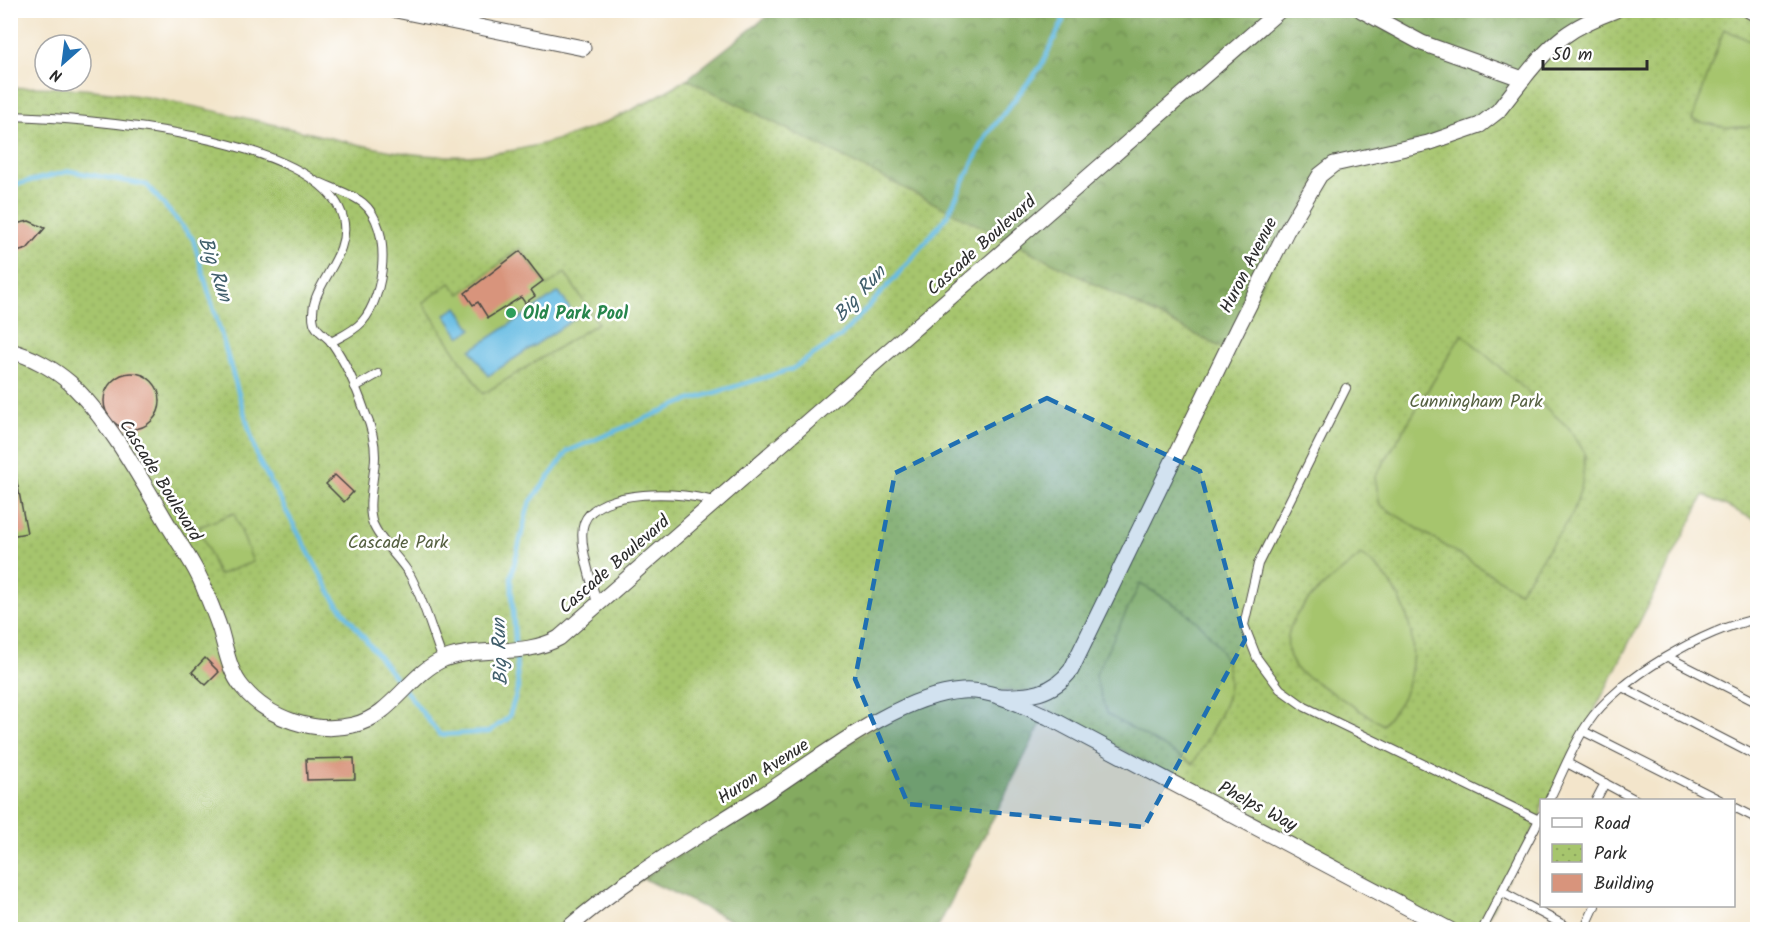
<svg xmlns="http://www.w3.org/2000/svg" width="1768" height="940" font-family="Kalam,sans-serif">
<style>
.forest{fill:url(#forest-crowns);stroke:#586a46;stroke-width:1.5}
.park{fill:url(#park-dots);stroke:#68784c;stroke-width:1.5}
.garden{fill:#a6c56d;stroke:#68784c;stroke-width:1.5}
.water{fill:#66bce3;stroke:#487487;stroke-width:1.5}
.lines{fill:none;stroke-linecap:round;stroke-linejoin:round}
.stream{stroke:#66bce3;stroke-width:4.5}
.building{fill:#d8947c}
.lane-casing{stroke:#494743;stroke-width:10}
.street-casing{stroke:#494743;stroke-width:17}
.lane{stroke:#fff;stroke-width:8}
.street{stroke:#fff;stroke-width:15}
.marked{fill:#1f6fb2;fill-opacity:0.2;stroke:#1f6fb2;stroke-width:4.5;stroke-dasharray:12 8;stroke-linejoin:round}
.leisure-dot{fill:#2e9e5b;stroke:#fff;stroke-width:2}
.labels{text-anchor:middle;stroke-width:5;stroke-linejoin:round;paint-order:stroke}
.street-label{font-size:18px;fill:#2b2b2b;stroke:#fff}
.leisure-label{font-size:18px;font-weight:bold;fill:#27864d;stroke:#fff;text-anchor:start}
.park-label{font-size:18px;fill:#566142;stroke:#fff}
.water-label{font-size:20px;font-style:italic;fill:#405e6b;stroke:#fff}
</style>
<defs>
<pattern id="forest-crowns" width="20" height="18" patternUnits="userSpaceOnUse" patternTransform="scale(1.5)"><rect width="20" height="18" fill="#84aa60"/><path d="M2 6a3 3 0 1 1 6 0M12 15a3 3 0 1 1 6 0" fill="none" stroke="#6c8b4f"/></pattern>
<pattern id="park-dots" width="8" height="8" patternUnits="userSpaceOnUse" patternTransform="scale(1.5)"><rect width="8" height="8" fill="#a6c56d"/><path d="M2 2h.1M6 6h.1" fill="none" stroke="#8fa95f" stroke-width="1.8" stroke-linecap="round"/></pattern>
</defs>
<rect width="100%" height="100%" fill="#fff"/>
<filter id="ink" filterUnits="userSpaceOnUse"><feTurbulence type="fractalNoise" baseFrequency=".0167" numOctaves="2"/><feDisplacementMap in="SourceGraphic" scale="12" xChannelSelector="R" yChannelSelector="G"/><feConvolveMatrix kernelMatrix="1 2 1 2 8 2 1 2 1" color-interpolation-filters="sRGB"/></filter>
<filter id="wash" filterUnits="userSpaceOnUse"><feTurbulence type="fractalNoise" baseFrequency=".008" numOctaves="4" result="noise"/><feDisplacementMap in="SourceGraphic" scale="24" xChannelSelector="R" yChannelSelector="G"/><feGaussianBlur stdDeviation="1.35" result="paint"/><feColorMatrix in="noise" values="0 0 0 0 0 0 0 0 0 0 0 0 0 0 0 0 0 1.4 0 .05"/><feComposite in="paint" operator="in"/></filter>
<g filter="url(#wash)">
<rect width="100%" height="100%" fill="#f3e5cb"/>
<g class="forest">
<path d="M1339 10 1410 38 1365 11H1616L1523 79 1226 350 687 79 774 11Z"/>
<path d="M964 690 1044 718 937 929H749L634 874 887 715Z"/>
</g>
<path class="park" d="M1749 10 1757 15V521L1704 495 1549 800H1542L1541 815 1482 929H1450L1045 708 1050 692 964 690 912 703 566 929 11 930V88C108 82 207 109 301 131 360 145 419 161 480 155 559 147 620 120 687 79L1226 350 1320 175 1480 125 1541 56 1616 11Z"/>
<g class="garden">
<path d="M1724 29 1757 44V125C1733 130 1716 126 1692 120Z"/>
<path d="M520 248 547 286 565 273 598 323 483 394 423 303 450 283 460 294Z"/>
<path d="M1462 334 1569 428 1585 453 1582 484 1573 513 1519 592 1380 505 1375 477Z"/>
<path d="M234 513 253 562 218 575 199 527Z"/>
<path d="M1361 555C1405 583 1425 644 1404 694 1400 705 1390 715 1383 725L1298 671C1261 623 1330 582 1361 555Z"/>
<path d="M1140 584C1179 605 1237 640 1228 693 1225 710 1202 748 1193 764L1107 714 1095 676Z"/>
</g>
<g class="water">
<path d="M559 292 576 318 488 376 471 350Z"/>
<path d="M457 307 472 329 460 337 445 315Z"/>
</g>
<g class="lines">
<path class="stream" d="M10 186 70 171 147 185 193 239 258 459 334 599 440 735 489 732 509 717 518 688 511 577 529 504 568 451 684 402 792 369 840 337 894 279 947 216 986 136 1041 66 1063 21 1060 10"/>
</g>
<g id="blocks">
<g class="building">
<path d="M29 221 45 228 27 249 10 254V225Z"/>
<path d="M520 251 543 281 531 290 535 296 525 303 521 297 488 318 478 302 473 305 465 293Z"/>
<circle cx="132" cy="401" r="28"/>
<path d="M335 475 353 492 344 502 326 484Z"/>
<path d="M10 477H16L27 533 10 536Z"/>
<path d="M205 658 219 672 206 685 192 672Z"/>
<path d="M354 758 355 779 307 780 306 759Z"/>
</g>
</g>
</g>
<g filter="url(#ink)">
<use href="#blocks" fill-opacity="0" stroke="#494743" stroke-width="1.5"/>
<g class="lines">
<g class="lane-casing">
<g id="lane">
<path d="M10 116C82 118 322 135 343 218 353 259 305 287 314 323 316 331 327 336 332 343 346 363 357 389 365 412 371 426 375 441 375 456 375 477 366 505 373 524 381 543 400 558 410 575 424 601 432 632 443 660"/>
<path d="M321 183C334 189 352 194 363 203 393 228 385 296 362 322 354 331 342 336 331 342"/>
<path d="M355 387 378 374"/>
<path d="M1346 388 1258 564 1244 625 1257 658 1280 689 1305 707 1539 820"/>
<path d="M597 604C593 584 577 542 584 523 597 487 686 491 715 502"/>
<path d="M1668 657 1758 703"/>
<path d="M1622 687 1758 757"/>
<path d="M1583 731 1720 800"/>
<path d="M1567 763 1636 800"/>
<path d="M1549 800C1562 775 1572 746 1588 723 1616 680 1707 627 1758 619"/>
<path d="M1596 800 1605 783"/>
<path d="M1734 807 1758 819"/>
<path d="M1502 892 1573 930"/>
<path d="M1482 930 1541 816"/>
<path d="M1584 930 1595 906"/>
</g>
</g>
<g class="street-casing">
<g id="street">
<path d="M396 10 583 48"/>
<path d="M1749 10 1758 15"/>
<path d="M1523 79C1553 41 1570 27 1616 10"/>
<path d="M10 351C31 356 54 369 70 383 110 421 142 481 170 528 181 546 194 564 202 583 208 598 215 614 220 629 226 649 229 672 243 688 269 719 314 734 353 725 391 717 410 673 444 659 482 645 523 658 559 638L1280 10"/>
<path d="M999 696C1029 697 1052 695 1071 670L1238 327 1286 232 1320 175 1334 164 1428 143 1480 125 1498 111 1523 79 1422 43 1361 10"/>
<path d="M566 930C625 878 692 840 758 798 813 763 897 695 962 691 992 689 1021 705 1048 717L1450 930"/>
</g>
</g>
<use href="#lane" class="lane"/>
<use href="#street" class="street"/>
</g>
</g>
<path class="marked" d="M1047 398 1200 471 1245 640 1144 827 908 804 855 679 895 473Z"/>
<circle class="leisure-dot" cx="511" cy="313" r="6"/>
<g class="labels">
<g class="street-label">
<text transform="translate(981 245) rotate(-42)" y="6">Cascade Boulevard</text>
<text transform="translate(1248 265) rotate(-63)" y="6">Huron Avenue</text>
<text transform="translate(161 480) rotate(58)" y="6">Cascade Boulevard</text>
<text transform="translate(614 564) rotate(-41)" y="6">Cascade Boulevard</text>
<text transform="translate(763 771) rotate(-33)" y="6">Huron Avenue</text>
<text transform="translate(1258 806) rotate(28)" y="6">Phelps Way</text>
</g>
<g class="leisure-label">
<text x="523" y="319">Old Park Pool</text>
</g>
<g class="park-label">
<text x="1476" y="407">Cunningham Park</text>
<text x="398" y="548">Cascade Park</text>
</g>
<g class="water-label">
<text transform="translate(216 269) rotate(71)" y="7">Big Run</text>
<text transform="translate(859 293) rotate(-48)" y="7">Big Run</text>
<text transform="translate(499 652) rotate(-92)" y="7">Big Run</text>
</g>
</g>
<rect width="1768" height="940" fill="none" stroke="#fff" stroke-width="36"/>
<rect x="1540" y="799" width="195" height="108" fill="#ffffff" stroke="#aaaaaa" stroke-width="1.5"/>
<rect x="1552" y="818" width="30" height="9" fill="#ffffff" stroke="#aaaaaa" stroke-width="1.5"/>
<text x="1594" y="829" font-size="18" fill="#2b2b2b">Road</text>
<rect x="1552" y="844" width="30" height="18" fill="url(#park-dots)" stroke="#aaaaaa" stroke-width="1.5"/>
<text x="1594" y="859" font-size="18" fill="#2b2b2b">Park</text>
<rect x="1552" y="874" width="30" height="18" fill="#d8947c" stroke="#aaaaaa" stroke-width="1.5"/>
<text x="1594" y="889" font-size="18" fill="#2b2b2b">Building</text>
<g transform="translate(63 63) rotate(208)"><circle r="28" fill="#ffffff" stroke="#aaaaaa" stroke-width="1.5"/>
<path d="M0-4.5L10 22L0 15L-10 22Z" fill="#1f6fb2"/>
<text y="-9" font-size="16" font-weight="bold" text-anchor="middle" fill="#2b2b2b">N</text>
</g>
<path d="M1543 60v9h104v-9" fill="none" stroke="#2b2b2b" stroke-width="3"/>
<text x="1552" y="60" font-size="18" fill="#2b2b2b" stroke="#ffffff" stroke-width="4.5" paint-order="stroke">50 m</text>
</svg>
